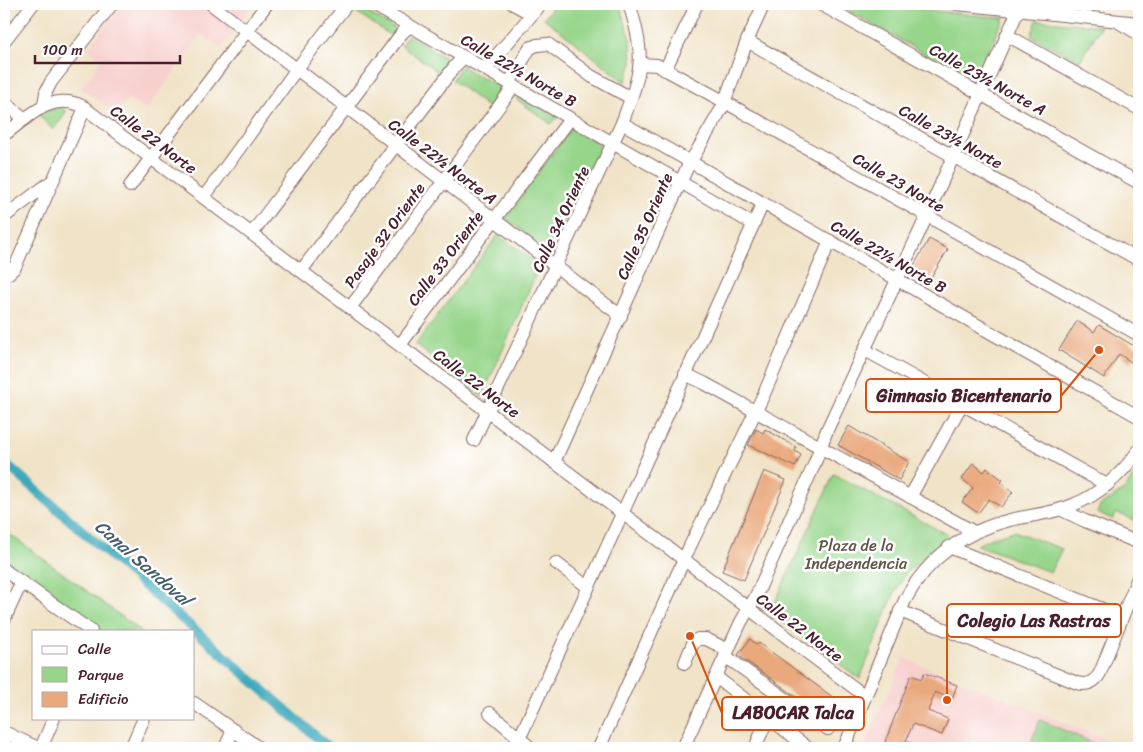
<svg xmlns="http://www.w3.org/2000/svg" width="1143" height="752" font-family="Sriracha,sans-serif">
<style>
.built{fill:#f7d0ce}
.green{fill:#96d58a;stroke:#707a5a}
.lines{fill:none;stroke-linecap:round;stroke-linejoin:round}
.canal{stroke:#3ca9bc;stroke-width:10}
.building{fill:#e9a97d}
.minor-casing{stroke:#846462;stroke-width:14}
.minor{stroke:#fff;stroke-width:12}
.labels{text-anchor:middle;stroke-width:5;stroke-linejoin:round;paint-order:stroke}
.street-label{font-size:16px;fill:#4a1f2b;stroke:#fff}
.park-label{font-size:16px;fill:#615648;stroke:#fff}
.water-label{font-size:18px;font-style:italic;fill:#445d6c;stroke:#fff}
.leader{fill:none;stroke:#d8530f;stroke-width:2}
.callout-dot{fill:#d8530f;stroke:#fff;stroke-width:2}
.callout{fill:#fff;stroke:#d8530f;stroke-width:2}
.callout-label{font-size:18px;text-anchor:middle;font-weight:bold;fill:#4a1f2b}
</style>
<rect width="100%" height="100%" fill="#fff"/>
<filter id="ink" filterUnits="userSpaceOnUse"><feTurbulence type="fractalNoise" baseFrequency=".02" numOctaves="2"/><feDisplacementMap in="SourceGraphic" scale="10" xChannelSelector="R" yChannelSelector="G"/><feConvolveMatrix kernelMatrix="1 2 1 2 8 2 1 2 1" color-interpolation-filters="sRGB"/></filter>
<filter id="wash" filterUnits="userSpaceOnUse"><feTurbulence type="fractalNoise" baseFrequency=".0096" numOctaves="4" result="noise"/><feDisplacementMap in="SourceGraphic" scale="20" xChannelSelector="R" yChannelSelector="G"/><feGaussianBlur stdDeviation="1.12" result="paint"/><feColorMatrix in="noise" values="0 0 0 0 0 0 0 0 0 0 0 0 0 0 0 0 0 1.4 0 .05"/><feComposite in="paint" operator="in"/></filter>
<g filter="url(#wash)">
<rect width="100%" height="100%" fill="#f0e3c7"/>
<g class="built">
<path d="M121 4H253L222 48 201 34 146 111 128 98 117 114 81 88 102 59 88 49Z"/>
<path d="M904 658 1113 742 1111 748H863Z"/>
</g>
<g class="green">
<path d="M555 4H619L631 40 632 62 625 82 544 18Z"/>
<path d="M836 4H870L1004 18 973 81Z"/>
<path d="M355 5 398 30 391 36 352 9Z"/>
<path d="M1037 20 1101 26 1080 61 1031 36Z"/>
<path d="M408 35 449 60 438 72 401 45Z"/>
<path d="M461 66 502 88 489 108 452 80Z"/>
<path d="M519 97 558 117 551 124 516 99Z"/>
<path d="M61 106 66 111 62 119 53 130 38 114Z"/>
<path d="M572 127 604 147 549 251 505 218Z"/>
<path d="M498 235 540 265 482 397 415 345Z"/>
<path d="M1139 468V522L1117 513 1113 519 1097 513 1100 506 1125 489Z"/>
<path d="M834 474 948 535 906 573 893 596 860 679 770 613Z"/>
<path d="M4 530 141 631H99L4 564Z"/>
<path d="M1014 531 1062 549 1050 572 977 545 993 537Z"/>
<path d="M1040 720 1100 746 1099 748H1029Z"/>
</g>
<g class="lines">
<path class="canal" d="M4 462 329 748"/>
</g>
<g id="blocks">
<g class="building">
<path d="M929 239 948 249 930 280 916 274 917 272 912 269Z"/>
<path d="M1077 321 1094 332 1099 325 1139 349 1131 362 1119 354 1104 378 1059 350Z"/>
<path d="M849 426 909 462 899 480 838 445Z"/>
<path d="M756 429 763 433 765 429 796 447 795 451 801 455 795 467 748 445Z"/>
<path d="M973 463 984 472 987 468 1003 480 1001 482 1013 492 1001 507 989 499 978 513 962 502 973 488 962 479Z"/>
<path d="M764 471 786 480 744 580 722 571Z"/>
<path d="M750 639 757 645 759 643 834 698 832 700 840 705 829 720 738 655Z"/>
<path d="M924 673 957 685 952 699 935 692 928 711 948 719 942 735 913 724 906 741 923 748H891L892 745 885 742 911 675 922 679Z"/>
</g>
</g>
</g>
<g filter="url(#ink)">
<use href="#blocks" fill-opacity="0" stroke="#846462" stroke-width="1"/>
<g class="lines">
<g class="minor-casing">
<g id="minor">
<path d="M211 4 621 316"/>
<path d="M372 4 753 224"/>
<path d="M513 4 532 14"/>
<path d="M820 4 1139 183"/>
<path d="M957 4 1139 23"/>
<path d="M1120 23 1139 34"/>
<path d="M1007 35 1139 109"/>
<path d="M4 41 33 4"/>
<path d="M747 41 1139 260"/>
<path d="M640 64 657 65 725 102 1139 335"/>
<path d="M485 69 541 4"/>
<path d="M665 70 697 4"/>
<path d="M509 83 530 48 537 45 548 44 591 76 631 98"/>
<path d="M4 102 25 119"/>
<path d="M44 105 46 92 51 82 112 4"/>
<path d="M622 123 1139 417"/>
<path d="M4 135C27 118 51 91 82 106L865 696"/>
<path d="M130 186 267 4"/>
<path d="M204 197 296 70 347 4"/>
<path d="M4 217 52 181"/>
<path d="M252 233 402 33 410 26"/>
<path d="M301 271 455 66 464 57"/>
<path d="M4 275 9 273 15 267 85 108"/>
<path d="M350 308 514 86"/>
<path d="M400 345 570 119"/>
<path d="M865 350 1107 485"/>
<path d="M685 374 704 383 974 532"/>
<path d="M474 440 622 123C641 72 647 58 629 4"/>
<path d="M554 462 687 168 722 108 747 41 764 4"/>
<path d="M910 497 962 404"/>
<path d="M1062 510 1085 521 1139 543"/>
<path d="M949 547 1122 617"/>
<path d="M556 563 588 587"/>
<path d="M4 570 91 631"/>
<path d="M900 611 1077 683C1087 686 1095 682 1100 673L1139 575"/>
<path d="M4 620 21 583"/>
<path d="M725 656 828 729"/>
<path d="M685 663 693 643 698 639H706L728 650"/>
<path d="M716 677 808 748"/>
<path d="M194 703 259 748"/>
<path d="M490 713 531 748"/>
<path d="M4 732 38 748"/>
<path d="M41 748 54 718"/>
<path d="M131 748 144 718"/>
<path d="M225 748 233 730"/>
<path d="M515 748 680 387 763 203"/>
<path d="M599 748 690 546 764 394 830 241"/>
<path d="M683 748 741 622 756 596 814 465 827 430 924 222 1021 4"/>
<path d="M755 748 768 717"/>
<path d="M844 748 905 600C927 559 964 531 1010 520 1031 515 1052 514 1073 505 1100 494 1122 474 1139 450"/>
</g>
</g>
<use href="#minor" class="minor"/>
</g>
</g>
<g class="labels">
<g class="street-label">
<text transform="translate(519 70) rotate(30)" y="6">Calle 22½ Norte B</text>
<text transform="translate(988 79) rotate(29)" y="6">Calle 23½ Norte A</text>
<text transform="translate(951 136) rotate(29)" y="6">Calle 23½ Norte</text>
<text transform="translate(154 139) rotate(37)" y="6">Calle 22 Norte</text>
<text transform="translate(443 161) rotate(37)" y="6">Calle 22½ Norte A</text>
<text transform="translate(899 182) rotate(30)" y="6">Calle 23 Norte</text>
<text transform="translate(560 219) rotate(-65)" y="6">Calle 34 Oriente</text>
<text transform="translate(644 226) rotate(-66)" y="6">Calle 35 Oriente</text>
<text transform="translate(384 235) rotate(-54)" y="6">Pasaje 32 Oriente</text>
<text transform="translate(889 256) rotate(30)" y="6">Calle 22½ Norte B</text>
<text transform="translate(445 258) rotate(-53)" y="6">Calle 33 Oriente</text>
<text transform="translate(477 383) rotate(37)" y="6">Calle 22 Norte</text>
<text transform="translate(800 627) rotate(37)" y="6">Calle 22 Norte</text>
</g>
<g class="park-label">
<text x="856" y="551">Plaza de la<tspan x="856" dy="18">Independencia</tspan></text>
</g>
<g class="water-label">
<text transform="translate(143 563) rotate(41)" y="6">Canal Sandoval</text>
</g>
</g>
<path class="leader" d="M1099 350L1061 396M947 700L947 621M690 636L722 713"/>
<g class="callout-dot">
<circle cx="1099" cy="350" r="5"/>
<circle cx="947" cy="700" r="5"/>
<circle cx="690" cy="636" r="5"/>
</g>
<g class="callout">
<rect x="866" y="379" width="195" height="33" rx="5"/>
<rect x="947" y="604" width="174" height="33" rx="5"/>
<rect x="722" y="697" width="142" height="33" rx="5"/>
</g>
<g class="callout-label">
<text x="964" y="402">Gimnasio Bicentenario</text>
<text x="1034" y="627">Colegio Las Rastras</text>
<text x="793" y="719">LABOCAR Talca</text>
</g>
<rect width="1143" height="752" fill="none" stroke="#fff" stroke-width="20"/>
<rect x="32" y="630" width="162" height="90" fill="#ffffff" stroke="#b7a5aa"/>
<rect x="42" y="646" width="25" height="8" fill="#ffffff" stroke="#b7a5aa"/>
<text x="78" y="654" font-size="15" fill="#4a1f2b">Calle</text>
<rect x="42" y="667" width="25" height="15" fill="#96d58a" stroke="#b7a5aa"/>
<text x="78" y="680" font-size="15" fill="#4a1f2b">Parque</text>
<rect x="42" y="692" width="25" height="15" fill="#e9a97d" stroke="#b7a5aa"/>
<text x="78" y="704" font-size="15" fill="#4a1f2b">Edificio</text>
<path d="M35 55v8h145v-8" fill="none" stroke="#4a1f2b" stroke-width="2.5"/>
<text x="42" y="55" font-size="15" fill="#4a1f2b" stroke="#ffffff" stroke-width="4" paint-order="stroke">100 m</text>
</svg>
